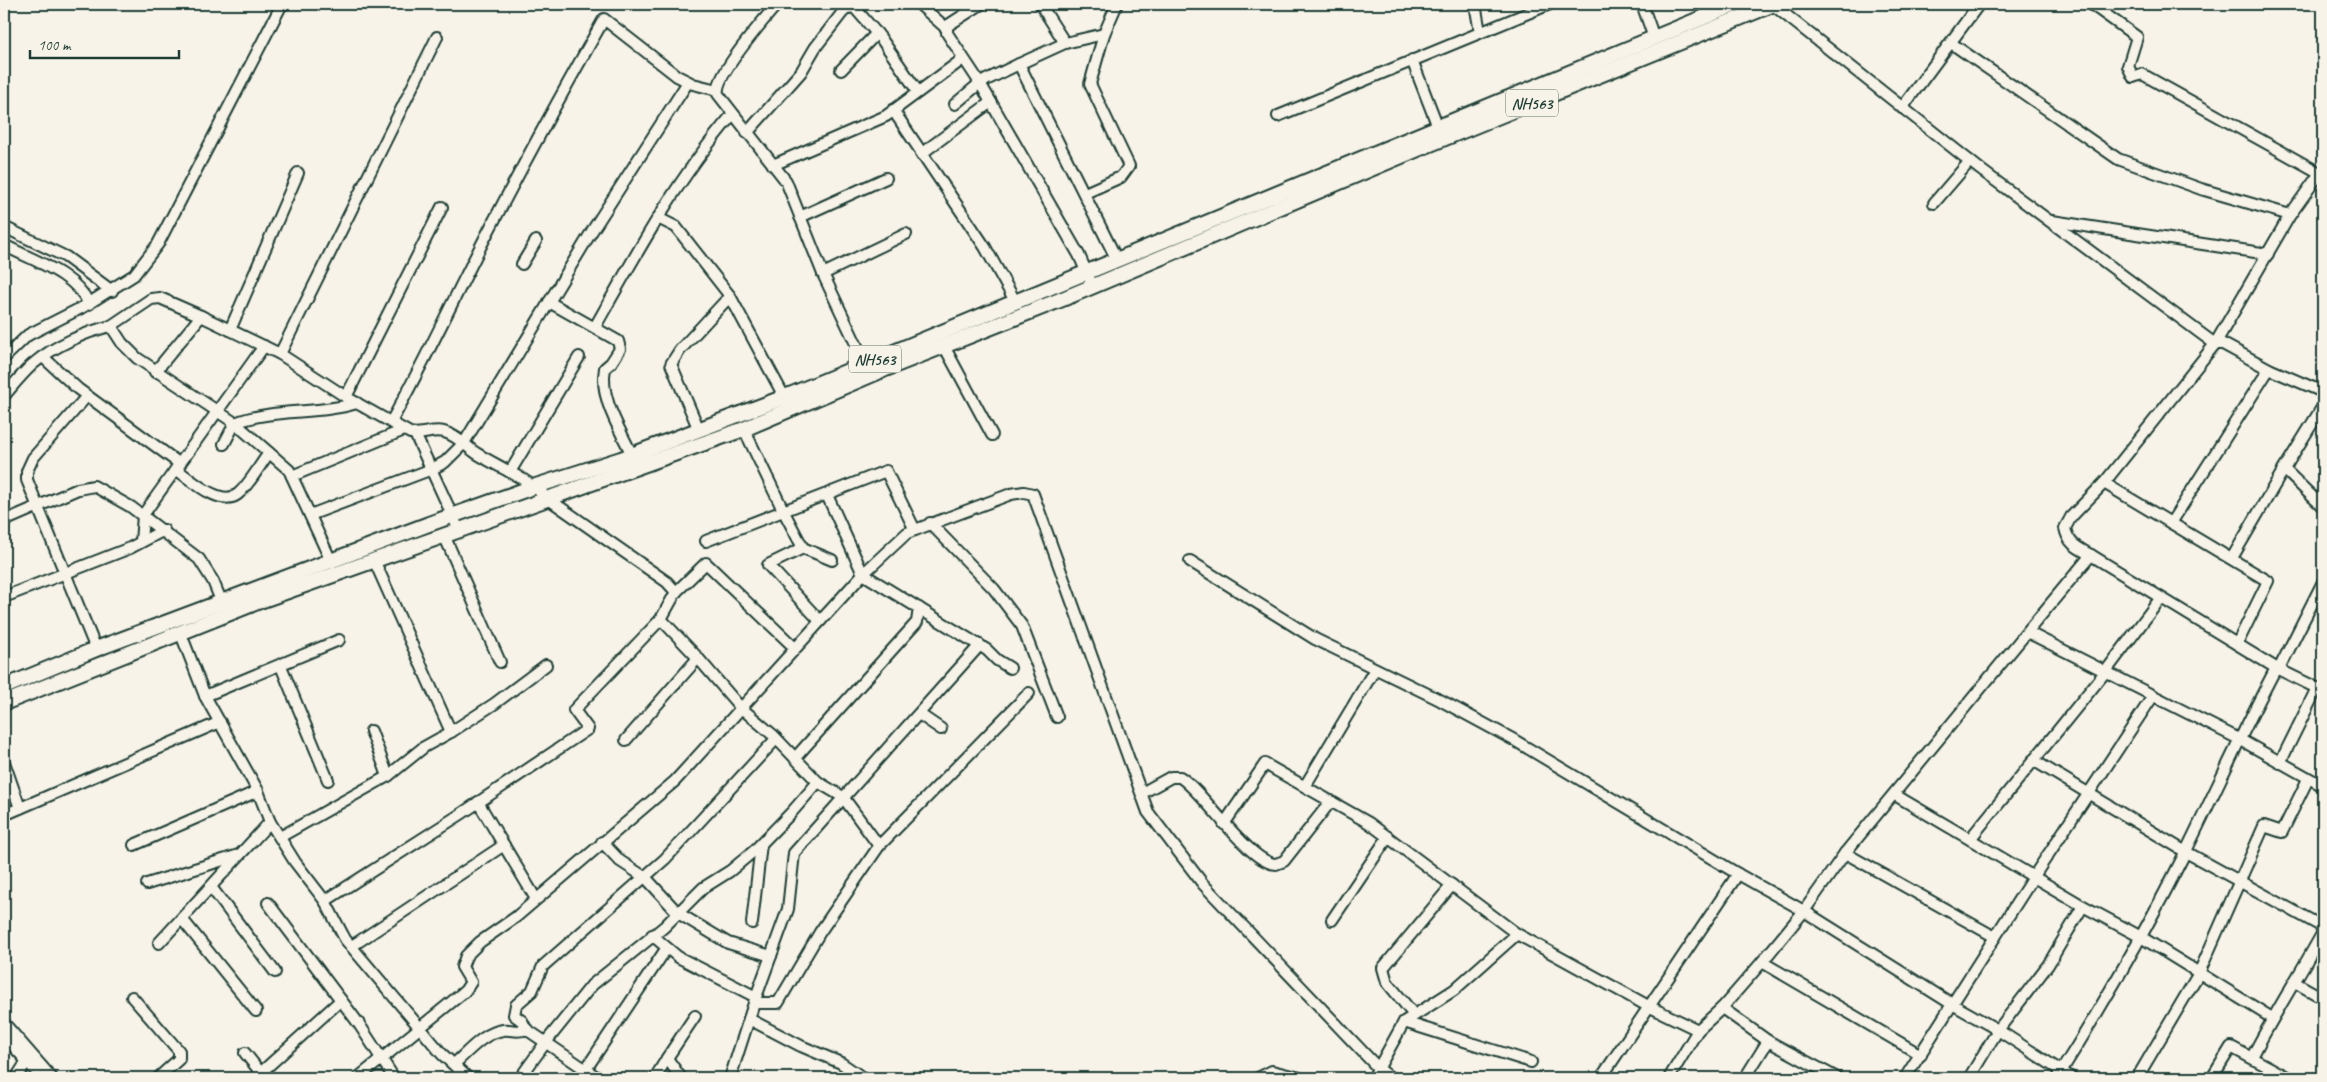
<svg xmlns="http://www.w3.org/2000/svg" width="2327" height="1082" font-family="Caveat,sans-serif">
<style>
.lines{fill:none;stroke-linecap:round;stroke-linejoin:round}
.minor-casing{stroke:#1f3d34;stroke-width:14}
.highway-casing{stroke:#1f3d34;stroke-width:18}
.minor{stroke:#f7f3e8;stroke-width:10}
.highway{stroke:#f7f3e8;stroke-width:14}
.labels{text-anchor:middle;stroke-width:5;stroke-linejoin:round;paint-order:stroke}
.shield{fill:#f7f3e8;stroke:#60746a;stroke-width:1}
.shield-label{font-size:16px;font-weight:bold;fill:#1f3d34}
</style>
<rect width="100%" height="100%" fill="#f7f3e8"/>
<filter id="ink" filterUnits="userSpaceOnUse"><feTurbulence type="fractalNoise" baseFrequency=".02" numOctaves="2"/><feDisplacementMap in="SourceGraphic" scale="10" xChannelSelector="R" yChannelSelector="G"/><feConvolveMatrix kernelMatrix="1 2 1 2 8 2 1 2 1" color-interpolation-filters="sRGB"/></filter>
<g filter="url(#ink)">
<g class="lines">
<g class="minor-casing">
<g id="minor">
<path d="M777 4C764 20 714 76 718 94L786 181 823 274 865 363"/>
<path d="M919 4 946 28"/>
<path d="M981 4 947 26V33L980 83 1079 255 1093 287"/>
<path d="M1040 4 1065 43"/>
<path d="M1475 4 1480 32"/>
<path d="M1642 4 1654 38"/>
<path d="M1772 4 1981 170 2215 344H2223L2269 369 2323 392"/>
<path d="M2091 4 2137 37 2128 66 2133 77 2142 74 2320 173"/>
<path d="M1951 43 2118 159 2201 189 2290 215"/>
<path d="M1412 60 1438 127"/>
<path d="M1019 64 1117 260"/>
<path d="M841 70 877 33"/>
<path d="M955 104 980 83 1019 64 1065 43 1104 34"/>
<path d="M1902 108 1979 4"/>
<path d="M893 110 985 247 1015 301"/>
<path d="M1278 116 1550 4"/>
<path d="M747 133 801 72 815 48 842 13 847 8 854 7 880 37 918 92"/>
<path d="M921 154 991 102"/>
<path d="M773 165 886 116 963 59"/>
<path d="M2323 176 2320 173 2290 215 2215 344 2104 483 2071 517 2065 528C2068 544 2078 548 2091 555L2027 632 2239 739 2323 786"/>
<path d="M1085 193 1121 177 1129 166 1090 84 1104 34 1117 4"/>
<path d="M1934 203 1970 161"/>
<path d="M800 217 886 178"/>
<path d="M658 218 676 227 730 296 787 402"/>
<path d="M2052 221 2268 254"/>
<path d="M4 227 66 257 112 291"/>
<path d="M4 245C33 261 74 272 89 304"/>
<path d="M522 264 536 241"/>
<path d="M823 274 906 234"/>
<path d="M549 302 618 341 620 349 611 363 605 368C599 398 620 429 632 455"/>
<path d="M201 316 160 298 151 299 111 326 122 343 137 358 235 423 289 470 331 561"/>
<path d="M595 327C636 254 677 179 732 115"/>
<path d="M230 330 298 173"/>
<path d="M944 346 992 435"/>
<path d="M280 354 437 37"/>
<path d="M43 357 78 389 180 464"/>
<path d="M4 358 28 335 83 307 134 275 158 244 282 4"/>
<path d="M155 372 201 316 280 354 346 397 410 433C422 436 432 429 444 432 456 435 466 446 476 453 500 468 527 478 547 498L667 582 676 592 661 619 574 710 588 729 461 814 325 901"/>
<path d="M4 396C13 385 23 373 33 364 54 346 85 332 111 326"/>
<path d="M87 396 33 458 27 471V480L96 649"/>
<path d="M346 397 442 207"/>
<path d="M2323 406 2284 469 2323 507"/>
<path d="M391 422C425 361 454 298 486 236 524 163 563 91 604 19L677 76 693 84 717 90"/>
<path d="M744 429 784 512 803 548 832 560"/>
<path d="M699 430 671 364 680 350 730 296"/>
<path d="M415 434 459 530"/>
<path d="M224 444 235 423C273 408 317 415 357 403"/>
<path d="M176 469C190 479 221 508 238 494 250 484 259 466 269 453"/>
<path d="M510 472 579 357"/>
<path d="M292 476 404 430"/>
<path d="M2104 483 2268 581 2237 644"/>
<path d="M827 495 863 574 987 650 997 660 1010 668"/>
<path d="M310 515 432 469 445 462 464 443 592 231 688 82"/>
<path d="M4 521 78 489 94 486 131 507 199 559 213 581 222 603"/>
<path d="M930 523 994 589 1022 626 1057 717"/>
<path d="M2171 523 2269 369"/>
<path d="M444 535 500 662"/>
<path d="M706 541 886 471 915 530"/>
<path d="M141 542 143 515 264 346"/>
<path d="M803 548 768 565 820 621"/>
<path d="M2091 555 2276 668 2323 691"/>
<path d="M2232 558 2284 469"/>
<path d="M1190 561 1315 639 1440 700 1514 740 1738 874 1804 911 1952 1004 1998 1030 2072 1078"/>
<path d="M676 592 706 563 795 648"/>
<path d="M4 597 130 548 164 530"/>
<path d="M661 619 698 658 740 707 773 735 818 782 843 797 879 846"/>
<path d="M181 634 205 696 258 791 270 822 295 862 325 901 345 939 442 1054 468 1078"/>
<path d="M281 666 328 780"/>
<path d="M2279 669 2323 582"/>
<path d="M205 696 339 640"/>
<path d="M919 714 941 729"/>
<path d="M371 731 388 776"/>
<path d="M451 732 494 704 546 665"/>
<path d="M626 740 698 658"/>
<path d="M795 758 917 622 919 608"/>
<path d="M2033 760 2186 852 2323 927"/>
<path d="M4 762 20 808"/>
<path d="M2280 763 2317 688"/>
<path d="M1305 786 1375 669"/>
<path d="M1142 793 1171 777H1180C1204 792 1249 863 1276 864L1284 861 1331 801"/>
<path d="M1895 795 2083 906 2141 937 2272 1018"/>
<path d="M478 802 536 899"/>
<path d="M4 815 220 722"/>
<path d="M1224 824 1265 764 1369 823 1517 934 1648 1006 1698 1030"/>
<path d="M280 837 388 776 424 747 451 732 374 560"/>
<path d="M1970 839 2106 671 2160 599"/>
<path d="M602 842 620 861 646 878 678 913 728 943 771 956"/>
<path d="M134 845 258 791"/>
<path d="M1845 853 1995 937"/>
<path d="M147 884 239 855"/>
<path d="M211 887 275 972"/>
<path d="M268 903 359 1024 394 1078"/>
<path d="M182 919 256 1011"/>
<path d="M1332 920 1388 837"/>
<path d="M752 923 761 844"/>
<path d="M652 935 678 957 756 997"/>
<path d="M159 943 270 822"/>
<path d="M352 946 504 845"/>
<path d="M1762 962 1921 1055"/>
<path d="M2296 983 2323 998"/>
<path d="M132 997 179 1051V1059L158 1078"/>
<path d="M754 1003H778L820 932 879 846 1029 693"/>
<path d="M1722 1008 1768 1041"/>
<path d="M1414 1015 1387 982 1383 968 1452 885"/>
<path d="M749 1019 801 1046 841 1063 863 1078"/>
<path d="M1404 1022 1531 1062"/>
<path d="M4 1023 52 1078"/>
<path d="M526 1029 598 1078"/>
<path d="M4 1036 42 1078"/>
<path d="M245 1053 265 1078"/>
<path d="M2252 1057C2274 1014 2300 974 2323 932"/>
<path d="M454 1064C469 1051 483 1033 503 1030 512 1029 518 1033 526 1029L522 1021 514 1015 516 1005 532 991 543 966 665 859 776 739"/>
<path d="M16 1078 27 1061"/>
<path d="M255 1078 341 1000"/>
<path d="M358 1078 465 991 471 982 462 967 466 956 480 942 516 917 675 781 863 574 907 533 1011 494 1024 492 1033 494 1148 812 1203 884 1379 1069 1391 1078"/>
<path d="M520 1078 546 1042 592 985 664 927 703 888 730 871 755 850 791 813 818 782"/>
<path d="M580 1078 666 949"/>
<path d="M655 1078 667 1058"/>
<path d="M681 1078 667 1058 695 1016"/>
<path d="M730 1078 756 997 788 909 794 853 980 645"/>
<path d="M1258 1078 1272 1071 1300 1078"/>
<path d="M1373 1078 1404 1022 1454 990 1517 934"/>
<path d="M1601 1078 1738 874"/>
<path d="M1669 1078 1698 1030 1722 1008 1762 962 1804 911 1845 853 2027 632"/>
<path d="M1745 1078 1768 1041 1837 1078"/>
<path d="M1905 1078 2034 876 2153 696"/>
<path d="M1969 1078 1998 1030 2048 965 2083 906"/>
<path d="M2057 1078C2103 1005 2147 929 2186 851 2216 790 2244 728 2276 668"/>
<path d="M2137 1078 2199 973 2264 826 2282 832 2308 779"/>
<path d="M2212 1078 2231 1047 2289 1078"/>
</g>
</g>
<g class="highway-casing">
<g id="highway">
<path d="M4 687 96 649 429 524 536 486 621 459 785 397 1736 4"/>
<path d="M4 703 260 601 744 429 878 372 1065 298 1418 149 1774 4"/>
</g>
</g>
<use href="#minor" class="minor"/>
<use href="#highway" class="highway"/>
</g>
</g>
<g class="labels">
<g class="shield">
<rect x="1506" y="89.5" width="52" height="27" rx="4"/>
<rect x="849" y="345.5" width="52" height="27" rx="4"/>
</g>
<g class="shield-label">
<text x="1532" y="109">NH563</text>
<text x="875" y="365">NH563</text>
</g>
</g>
<rect width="2327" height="1082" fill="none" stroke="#f7f3e8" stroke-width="20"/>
<rect x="10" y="10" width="2307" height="1062" fill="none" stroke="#1f3d34" stroke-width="2" filter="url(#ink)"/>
<path d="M30 50v8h149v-8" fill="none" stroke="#1f3d34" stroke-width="2.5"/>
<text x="38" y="50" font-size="15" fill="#1f3d34" stroke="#f7f3e8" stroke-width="4" paint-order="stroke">100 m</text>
</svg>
